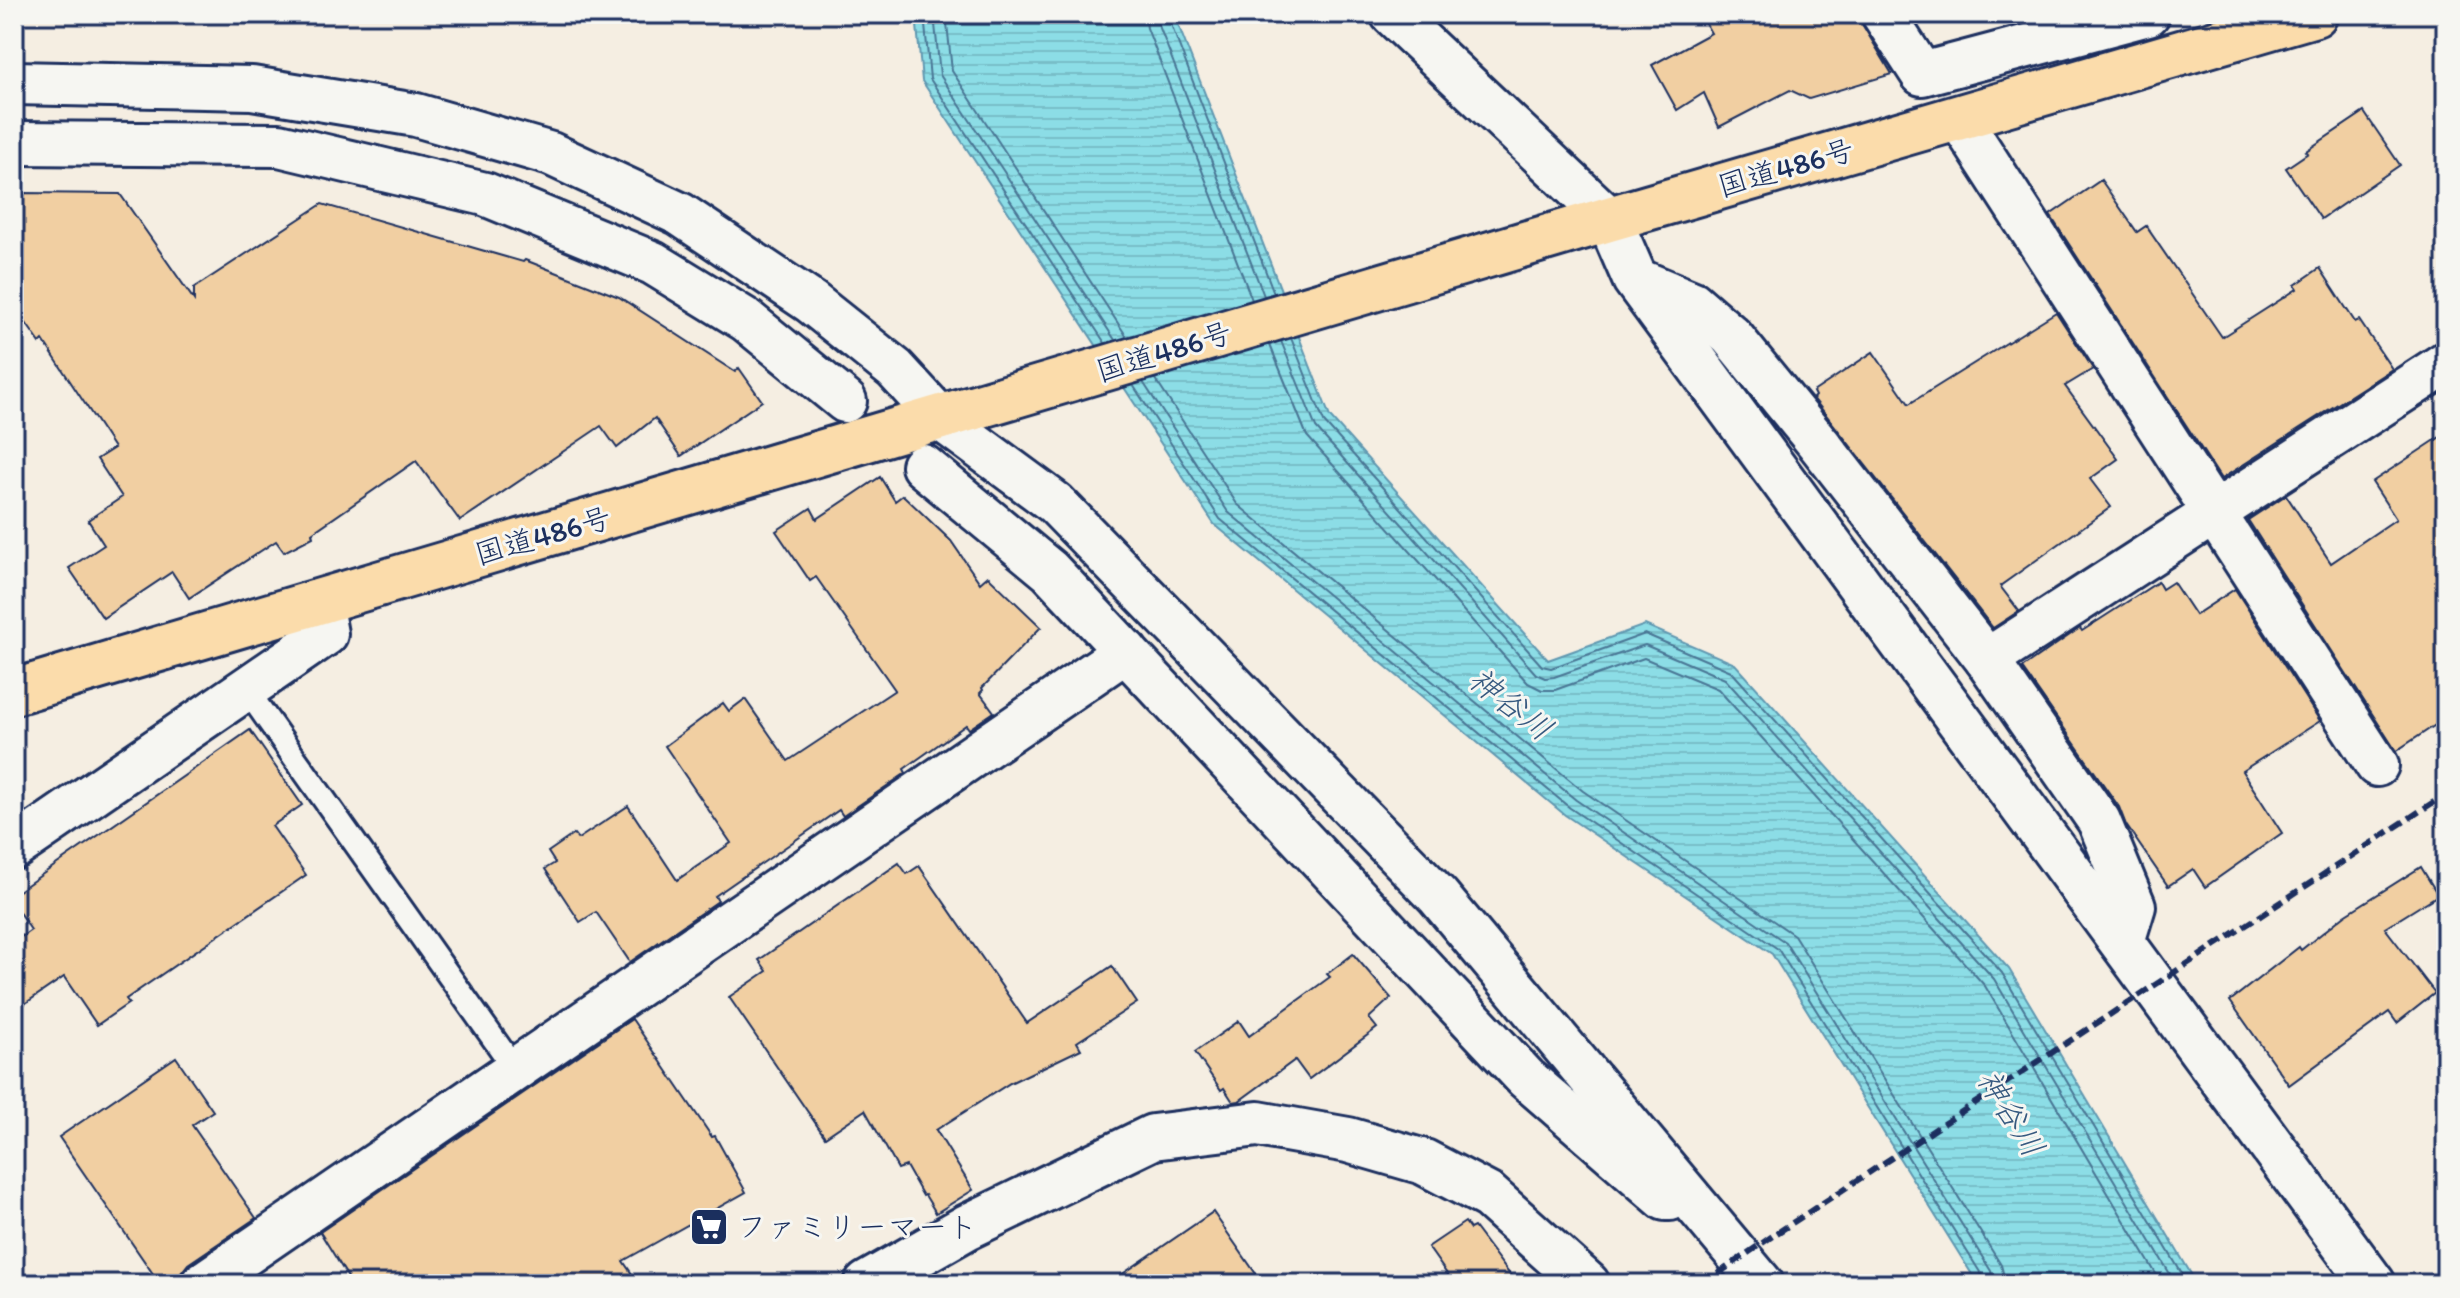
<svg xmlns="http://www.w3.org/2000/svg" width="2460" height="1298" font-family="Itim,'Klee One',sans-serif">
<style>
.water{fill:url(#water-rules);stroke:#5f97b0;stroke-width:2}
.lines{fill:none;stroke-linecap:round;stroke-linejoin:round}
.shore{stroke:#487594;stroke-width:2}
.building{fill:#f1cfa2;stroke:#1b2f5e;stroke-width:2}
.lane-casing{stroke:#1b2f5e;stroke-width:28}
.street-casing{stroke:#1b2f5e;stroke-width:48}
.secondary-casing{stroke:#1b2f5e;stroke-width:50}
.highway-casing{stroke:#1b2f5e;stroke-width:50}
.lane{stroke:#f6f6f2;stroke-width:22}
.street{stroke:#f6f6f2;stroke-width:42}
.secondary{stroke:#f6f6f2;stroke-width:44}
.highway{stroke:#fbdcab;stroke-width:44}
.rail{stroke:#1b2f5e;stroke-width:6;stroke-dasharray:12 6;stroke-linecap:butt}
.labels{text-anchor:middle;stroke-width:6;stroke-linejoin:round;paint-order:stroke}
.street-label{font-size:30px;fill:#1b2f5e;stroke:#f6f6f2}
.poi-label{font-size:30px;fill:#1b2f5e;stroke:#f6f6f2;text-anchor:start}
.water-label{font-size:32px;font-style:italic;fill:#375a80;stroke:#f6f6f2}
</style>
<defs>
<pattern id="water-rules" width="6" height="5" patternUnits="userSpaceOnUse" patternTransform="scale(2)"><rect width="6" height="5" fill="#8cdde6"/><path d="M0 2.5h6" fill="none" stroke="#78bec8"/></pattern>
</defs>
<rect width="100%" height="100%" fill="#f5eee2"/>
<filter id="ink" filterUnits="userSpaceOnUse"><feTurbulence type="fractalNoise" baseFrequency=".0125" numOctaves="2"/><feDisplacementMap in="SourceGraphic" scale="16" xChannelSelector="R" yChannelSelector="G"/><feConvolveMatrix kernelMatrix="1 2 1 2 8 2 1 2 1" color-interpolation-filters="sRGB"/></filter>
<g filter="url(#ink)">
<path class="water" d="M916 14H1174L1330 417 1548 660 1645 625 1735 664 2009 969 2197 1284H1978L1772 954 1565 815 1214 524 922 81Z"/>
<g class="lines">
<g class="shore">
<path d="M924 14 930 79 1105 343"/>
<path d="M934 14 940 75 1115 340"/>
<path d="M946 14 952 71 1127 337"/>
<path d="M1145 14 1147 28 1252 300"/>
<path d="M1157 14 1158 23 1264 296"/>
<path d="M1167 14 1274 293"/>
<path d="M1291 338 1324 422 1542 666 1551 668 1645 634 1731 671 2002 973 2188 1284"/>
<path d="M1281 341 1316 428 1536 674 1545 678 1554 677 1645 645 1725 679 1994 979 2176 1284"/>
<path d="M1270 345 1307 436 1528 683 1542 690H1555L1644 658 1718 689 1985 986 2162 1284"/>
<path d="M1155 379 1237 504 1583 791 1794 935 2001 1265 2006 1284"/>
<path d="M1143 382 1228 512 1576 800 1785 942 1991 1271 1994 1284"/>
<path d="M1133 385 1220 519 1570 808 1778 949 1983 1277 1984 1284"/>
</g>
</g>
<g class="building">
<path d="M1700 14H1856L1892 74 1809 99 1790 90 1719 127 1704 93 1677 110 1652 65 1711 33Z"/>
<path d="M2364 112 2400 165 2321 219 2286 168 2308 153 2306 151Z"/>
<path d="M2101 180 2137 232 2146 226 2222 337 2297 289 2295 285 2320 268 2355 322 2359 320 2392 369 2221 479 2050 215Z"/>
<path d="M22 193 120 194 194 300V288L322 204 523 262 525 260 619 297 735 372 739 368 762 401 681 456 655 418 617 448 601 426 460 521 416 461 312 533 313 537 284 552 276 541 189 598 172 572 103 618 69 568 104 545 88 520 122 497 97 459 114 448 43 340 40 343 14 306V211L22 205Z"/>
<path d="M2056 312 2093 369 2065 386 2118 459 2090 479 2111 507 2000 586 2019 611 1993 628 1813 398 1815 396 1813 392 1873 352 1909 404Z"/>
<path d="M2446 433V718L2396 751 2248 520 2286 495 2331 563 2396 519 2372 482Z"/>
<path d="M880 477 895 501 903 495 951 541 980 583 988 576 1041 627 982 688 983 690 980 693 994 712 969 729 966 725 904 769 906 773 843 816 839 810 715 896 718 901 630 962 596 912 580 922 545 869 555 863 548 852 574 834 578 839 628 806 677 880 731 843 665 746 723 703 729 711 745 699 788 761 895 690 816 577 810 581 776 531 811 508 817 519Z"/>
<path d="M2158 582 2162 589 2173 582 2195 615 2235 589 2320 721 2242 771 2282 833 2205 887 2193 869 2168 886 2126 825 2119 807 2022 668 2080 628 2082 631Z"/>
<path d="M250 730 302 805 272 826 306 875 126 999 129 1003 97 1025 64 977 14 1011V942L31 930 14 905V894Z"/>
<path d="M899 863 907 874 919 866 1027 1023 1112 966 1137 1003 1077 1042 1081 1049 1010 1083 936 1130 973 1190 936 1213 925 1195 923 1196 906 1166 898 1169 865 1110 825 1137 729 997 767 971 759 960Z"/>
<path d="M2421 867 2438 895 2385 928 2435 993 2397 1023 2389 1012 2289 1085 2230 1001 2299 947 2301 950 2345 915Z"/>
<path d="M1353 954 1391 998 1369 1018 1377 1028 1309 1079 1295 1060 1239 1101 1233 1102 1224 1088 1221 1090 1195 1052 1239 1021 1249 1036 1330 977 1327 974Z"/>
<path d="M632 1019 712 1137 715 1136 746 1192 623 1261 639 1284H352L320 1232Z"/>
<path d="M176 1057 213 1111 192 1125 256 1218 188 1264 181 1273 178 1284H160L59 1137Z"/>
<path d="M1213 1212 1263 1284H1108Z"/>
<path d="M1465 1222 1470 1229 1474 1227 1517 1284H1454L1428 1247Z"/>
</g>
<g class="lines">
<g class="lane-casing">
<path id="lane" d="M246 689 515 1069"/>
</g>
<g class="street-casing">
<g id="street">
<path d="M1392 14 1609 219"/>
<path d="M1883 14 1922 74 2148 14"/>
<path d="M14 83 252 88 416 115 551 154 680 214 811 302 895 369 941 419 1055 503 1438 896 1762 1284"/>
<path d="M1959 118 2377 765"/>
<path d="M14 143 279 145 485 194 653 263 746 320 845 401"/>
<path d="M1635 279 1693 303 1731 336 1819 444 1987 660 2099 821 2134 906 2123 942"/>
<path d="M923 466 1050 571 1526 1078 1665 1199H1670"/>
<path d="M1987 660 2446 363"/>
<path d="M14 848 326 634 320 601"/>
<path d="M202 1284 1126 651"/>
</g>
</g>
<g class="secondary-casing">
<g id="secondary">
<path d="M1609 219 1635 279 2373 1284"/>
<path d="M867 1284 967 1227 1153 1137 1258 1124 1348 1140 1424 1162 1489 1196 1587 1284"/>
</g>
</g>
<g class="highway-casing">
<path id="highway" d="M14 692 1609 219 2315 14"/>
</g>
<use href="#lane" class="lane"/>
<use href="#street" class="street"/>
<use href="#secondary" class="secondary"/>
<use href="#highway" class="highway"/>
<path class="rail" d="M1703 1284 1774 1235 2446 794"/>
</g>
</g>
<defs>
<g id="supermarket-square" transform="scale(2)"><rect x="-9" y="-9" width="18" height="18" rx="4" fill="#1b2f5e" stroke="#f6f6f2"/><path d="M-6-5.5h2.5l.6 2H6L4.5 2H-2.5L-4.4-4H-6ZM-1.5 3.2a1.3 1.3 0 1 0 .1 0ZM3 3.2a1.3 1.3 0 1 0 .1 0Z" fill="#fff"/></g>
</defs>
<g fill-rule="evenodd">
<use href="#supermarket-square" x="709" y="1227"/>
</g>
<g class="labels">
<g class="street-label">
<text transform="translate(1786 168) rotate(-16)" y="10">国道486号</text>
<text transform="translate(1164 352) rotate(-17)" y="10">国道486号</text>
<text transform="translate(543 536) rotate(-16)" y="10">国道486号</text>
</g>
<g class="poi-label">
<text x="737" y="1237">ファミリーマート</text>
</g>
<g class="water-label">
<text transform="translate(1511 704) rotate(38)" y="11">神谷川</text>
<text transform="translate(2011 1113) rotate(58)" y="11">神谷川</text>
</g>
</g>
<rect width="2460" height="1298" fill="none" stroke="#f6f6f2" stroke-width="48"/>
<rect x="24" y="24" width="2412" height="1250" fill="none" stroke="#1b2f5e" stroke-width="3" filter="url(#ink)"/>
</svg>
